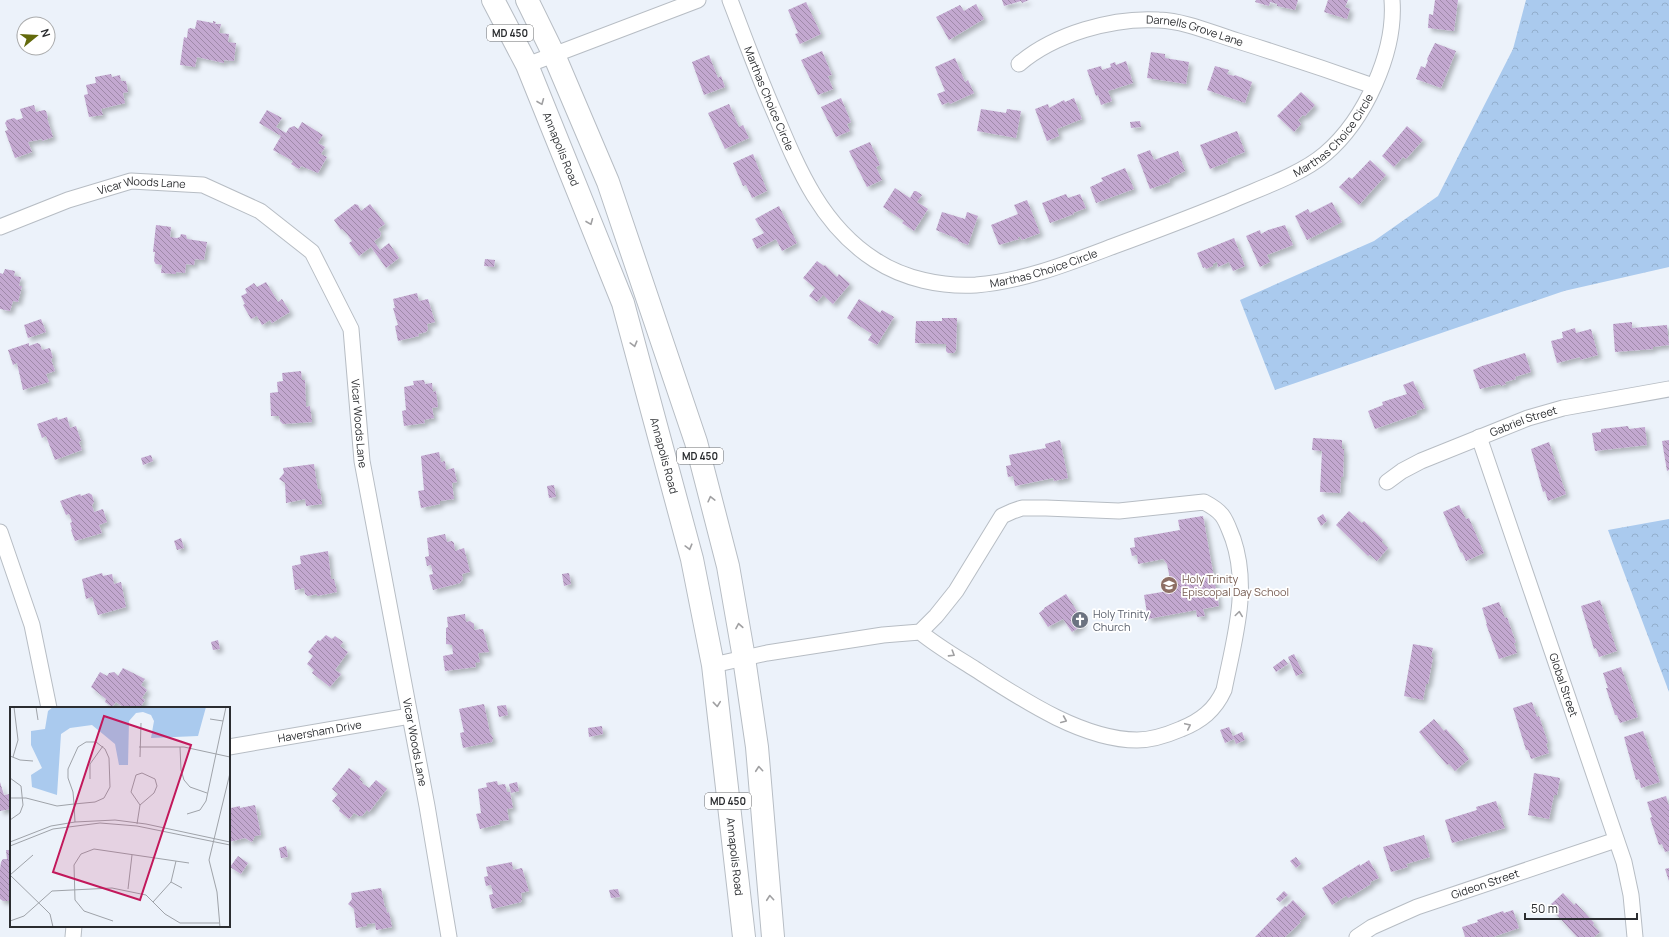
<svg xmlns="http://www.w3.org/2000/svg" width="1669" height="937" font-family="Manrope,sans-serif">
<style>
.forest{fill:url(#forest-crowns)}
.building{fill:url(#building-back-hatch);filter:url(#shadow)}
.lines{fill:none;stroke-linecap:round;stroke-linejoin:round}
.street-casing{stroke:#b7bdc4;stroke-width:17}
.primary-casing{stroke:#b7bdc4;stroke-width:24}
.street{stroke:#fff;stroke-width:15}
.primary{stroke:#fff;stroke-width:22}
.oneway{stroke:#a0a0a2}
.labels{text-anchor:middle;stroke-width:3.5;stroke-linejoin:round;paint-order:stroke}
.shield{fill:#fff;stroke:#6b6c6e;stroke-width:1}
.shield-label{font-size:10px;font-weight:bold;fill:#2b2d30}
.street-label{font-size:11px;fill:#2b2d30;stroke:#fff}
.education-label{font-size:11px;fill:#785e54;stroke:#fff;text-anchor:start}
.worship-label{font-size:11px;fill:#5b616d;stroke:#fff;text-anchor:start}
.inset-road{fill:none;stroke:#9fa3a9;stroke-width:1}
.view{fill:#c2185b;fill-opacity:0.15;stroke:#c2185b;stroke-width:2}
.inset-edge{fill:none;stroke:#2b2d30;stroke-width:2}
</style>
<defs>
<pattern id="forest-crowns" width="20" height="18" patternUnits="userSpaceOnUse"><rect width="20" height="18" fill="#aacaee"/><path d="M2 6a3 3 0 1 1 6 0M12 15a3 3 0 1 1 6 0" fill="none" stroke="#92aecc"/></pattern>
<pattern id="building-back-hatch" width="6" height="6" patternUnits="userSpaceOnUse"><rect width="6" height="6" fill="#c3a8d0"/><path d="M-1 5l2 2M0 0l6 6M5-1l2 2" fill="none" stroke="#9f89a9"/></pattern>
<filter id="shadow"><feDropShadow dx="3.5" dy="3.5" stdDeviation="2" flood-color="#0004"/></filter>
</defs>
<rect width="100%" height="100%" fill="#ecf2fa"/>
<g class="forest">
<path d="M1526 0H1669V267L1564 291 1275 390 1240 300 1374 241 1438 196 1513 49Z"/>
<path d="M1669 519V692L1608 530Z"/>
</g>
<g class="building">
<path d="M1002 0H1029L1022 3 1021 1 1004 6Z"/>
<path d="M1256 0H1298L1295 10 1277 6V4L1270 2 1269 6 1255 2Z"/>
<path d="M1328 0H1348L1345 7 1350 9 1347 19 1324 12Z"/>
<path d="M1435 0H1458L1454 31 1428 28 1429 14 1433 15Z"/>
<path d="M806 2 821 34 800 44 795 34 798 33 788 10Z"/>
<path d="M976 4 984 19 949 40 936 17 960 5 964 11Z"/>
<path d="M197 20 213 23V21L216 22 215 24H221L219 33 229 34 228 42 236 43 234 61 224 60V63L197 57 195 67 180 65 184 37 187 38 188 29 190 28 195 29Z"/>
<path d="M1435 43 1456 51 1441 88 1416 79 1421 66 1425 68 1428 60 1427 59Z"/>
<path d="M822 51 832 75 828 76 833 89 818 95 801 60Z"/>
<path d="M1151 52 1165 54V58L1189 62 1186 84 1147 78Z"/>
<path d="M709 55 718 78 721 76 725 87 704 95 692 62Z"/>
<path d="M955 58 965 82 968 80 974 93 950 104 949 102 942 105 937 94 945 91 935 67Z"/>
<path d="M1126 61 1133 83 1108 91 1112 101 1101 105 1098 95 1096 96 1087 70 1101 66 1102 70 1111 67 1110 64 1115 62 1116 65Z"/>
<path d="M1215 66 1229 70 1227 74 1234 76 1235 75 1252 82 1245 103 1207 90Z"/>
<path d="M111 74 112 77 120 75 121 81H126L128 92 123 93 125 103 101 109 103 115 89 117 84 95 88 94 86 85 96 83 95 77Z"/>
<path d="M1301 92 1315 105 1305 116 1303 115 1298 120 1301 124 1294 132 1277 116Z"/>
<path d="M841 98 851 122 847 124 850 131 836 137 821 107Z"/>
<path d="M1074 98 1082 119 1057 129 1059 136 1047 141 1035 109 1048 104 1049 108 1064 100 1065 102Z"/>
<path d="M729 104 739 127 743 125 749 138 725 149 708 113Z"/>
<path d="M34 105 36 112 44 110 46 111 48 118H47L53 137 42 141V139L28 142 32 152 15 158 5 131 8 130 5 123 7 120 14 118 17 120 23 118 20 109Z"/>
<path d="M981 109 1006 113 1007 109 1021 111 1016 138 977 131Z"/>
<path d="M267 110 282 118 276 127 286 133 289 128 294 126 298 129 302 122 323 135 318 143 325 147 321 154 327 157 318 173 301 166 299 169 291 164 293 161 273 150 281 136 259 123Z"/>
<path d="M1140 121 1141 127 1131 128 1130 122Z"/>
<path d="M1407 126 1423 140 1406 159 1403 157 1394 167 1382 156Z"/>
<path d="M1237 131 1245 152 1227 159 1228 162 1210 169 1200 145Z"/>
<path d="M870 142 880 165 876 167 882 180 867 187 849 151Z"/>
<path d="M1150 150 1154 160 1178 151 1185 171 1169 179 1170 182 1150 189 1137 155Z"/>
<path d="M753 154 767 191 752 198 746 185 743 186 733 163Z"/>
<path d="M1370 160 1386 175 1359 205 1339 187 1349 177 1352 179Z"/>
<path d="M1125 168 1134 189 1096 203 1090 187 1103 181 1101 178Z"/>
<path d="M895 188 910 198 914 191H916L922 195 917 202 928 209 914 231 902 223 904 221 883 207Z"/>
<path d="M1066 194 1068 198 1080 194 1086 208 1073 213 1074 214 1050 223 1042 203Z"/>
<path d="M1027 200 1040 233 1022 240 1020 237H1018L1019 239 999 245 991 225 1018 214 1014 205Z"/>
<path d="M1332 202 1342 222 1307 240 1295 216 1308 209 1310 213Z"/>
<path d="M355 204 358 205 361 211 370 204 385 224 378 229 381 233 380 237 374 241 380 250 389 243 399 258 386 268 371 247 359 256 349 243 352 241 347 234 342 229 341 230 334 220Z"/>
<path d="M779 206 797 243 782 251 776 239 757 249 752 239 764 233 755 219Z"/>
<path d="M942 212 965 219 967 212 978 216 968 245 958 241V239L936 230Z"/>
<path d="M156 225 171 227 170 237 177 238 180 237 181 234 186 235 187 239 207 242 204 260 195 259 194 265 186 264 185 273 176 272V274L161 273 162 265 156 264 154 261 155 252H153Z"/>
<path d="M1285 225 1293 245 1267 255 1270 262 1260 267 1246 236 1260 230 1261 234 1268 230Z"/>
<path d="M1234 238 1245 266 1233 271 1229 262 1218 267 1217 262 1213 264V266L1206 269 1205 267 1203 268 1197 253Z"/>
<path d="M485 259 495 260 494 267 484 266Z"/>
<path d="M817 261 824 266 825 265 837 277 839 274 850 284 833 304 823 295 817 302 809 296 815 288 803 278Z"/>
<path d="M5 269 15 271 14 276 21 277 19 286H22L18 302 13 301 10 311 0 309V273L3 274Z"/>
<path d="M266 282 278 302 282 299 290 312 272 323 270 320 262 325 257 316 251 319 243 305 245 304 241 296 247 293 245 289 254 283 257 287Z"/>
<path d="M417 293 419 301 428 299 435 322 427 324 428 329 426 332 418 334 419 336 398 341 395 326 398 325 393 308H395L393 299Z"/>
<path d="M859 299 880 313 882 310 894 317 877 345 868 340 872 334 847 318Z"/>
<path d="M942 318H957L956 350 954 353H948L946 351V344L915 343 916 321H942Z"/>
<path d="M41 319 46 332 28 338 24 325Z"/>
<path d="M1632 322V328L1667 325 1669 345 1653 347V349L1615 352 1613 324Z"/>
<path d="M1575 328 1576 333 1591 329 1598 355 1580 360V357L1557 363 1551 341 1563 338 1562 332Z"/>
<path d="M29 343V346L37 343 40 344 42 350 50 348 53 358 51 359 55 371 46 374 49 382 23 390 17 363 13 365 8 350Z"/>
<path d="M1525 353 1531 372 1515 377 1516 379 1505 382 1506 384 1501 386 1500 384 1480 389 1473 370 1482 366Z"/>
<path d="M301 371 302 380H305L306 407 310 406 312 422 283 424 280 421 279 416H271L270 393 278 392 277 382 283 381 282 373Z"/>
<path d="M424 380 425 384 432 383 433 392 436 391 438 407 432 408 434 418 424 420 425 423 404 426 402 411 406 410 404 387 414 385 413 381Z"/>
<path d="M1413 381 1425 408 1416 411 1417 414 1375 429 1368 411 1383 405 1382 402 1407 394 1403 385Z"/>
<path d="M57 417 58 420 67 417 70 428 76 426 81 441 79 442 82 450 55 460 46 436 42 438 37 424Z"/>
<path d="M1628 426 1629 429 1645 427 1647 445 1595 451 1592 433 1601 432V429Z"/>
<path d="M1313 438 1342 440V449H1344L1343 477H1341L1340 493 1320 492 1322 451 1312 450Z"/>
<path d="M1060 440 1068 478 1054 481 1053 478 1015 486 1013 476 1008 477 1006 466 1011 465 1009 455 1046 448 1045 444Z"/>
<path d="M1669 440V470L1667 471 1662 441Z"/>
<path d="M1549 442 1566 494 1548 501 1545 491 1543 492 1531 449Z"/>
<path d="M439 452 441 462 445 461 446 470 454 468 457 482 452 483 454 499 440 501V504L421 508 418 491 424 490 421 456Z"/>
<path d="M151 455 153 461 143 465 141 458Z"/>
<path d="M314 464 316 479 318 489H320L322 504 306 506 305 499 286 503 285 483 279 479 284 473 283 468Z"/>
<path d="M554 485 556 497 549 498 547 486Z"/>
<path d="M89 493 92 495 94 502 92 505 94 512 103 509 107 522 99 525 102 533 75 541 71 530 72 529 70 523 72 522 69 514 66 515 60 501 80 494 81 496Z"/>
<path d="M1459 505 1466 519 1469 518 1484 553 1466 561 1462 552 1461 553 1443 512Z"/>
<path d="M1349 511 1362 523 1364 521 1383 540 1382 542 1388 548 1377 561 1370 555 1368 556 1336 525Z"/>
<path d="M1323 514 1327 521 1321 526 1317 518Z"/>
<path d="M1203 516 1219 606 1203 609 1205 616 1197 617 1196 610 1148 619 1144 595 1168 591V588L1171 584 1167 564 1163 559 1138 564 1137 555 1132 556 1130 548 1135 547 1134 538 1180 530 1178 520Z"/>
<path d="M445 534 447 542 452 541 454 543 455 551 464 548 470 572 462 574 463 579 460 583 433 590 429 575 433 574 431 565 427 566 425 557 429 556 427 538Z"/>
<path d="M181 538 184 548 177 550 174 541Z"/>
<path d="M328 551 331 579H334L337 592 317 596V594L308 596 305 594 304 588 295 590 292 566 301 564 300 556Z"/>
<path d="M102 573 103 576 112 574 114 584 121 582 126 607 98 615 92 597 86 599 82 579Z"/>
<path d="M569 573 571 584 564 586 562 574Z"/>
<path d="M1066 594 1082 619 1081 620 1083 625 1072 632 1063 619 1048 627 1039 613 1044 609V608Z"/>
<path d="M1600 600 1617 651 1599 657 1596 648 1594 649 1581 606Z"/>
<path d="M1499 602 1505 618 1507 617 1516 643H1514L1517 653 1499 659 1486 624H1487L1482 608Z"/>
<path d="M465 614 466 622 470 621 474 624V630L483 629 489 652 478 653 480 662 475 663 476 667 445 671 443 656 453 654 452 645 446 644V628L448 627 447 617Z"/>
<path d="M326 635 332 639 335 636 343 642 340 646 348 652 335 670 341 674 330 687 312 673 314 670 307 664 313 656 308 652 318 640 320 641Z"/>
<path d="M218 640 220 649 213 650 211 642Z"/>
<path d="M1413 644 1433 648 1431 657H1433L1428 684H1426L1423 700 1404 696Z"/>
<path d="M1294 654 1303 673 1296 676 1288 657Z"/>
<path d="M1284 659 1288 664 1276 672 1273 667Z"/>
<path d="M1621 667 1638 717 1620 723 1617 715H1615L1606 688H1608L1603 673Z"/>
<path d="M123 668 145 679 141 685 147 690 142 698 145 700 140 708H122L123 707 116 702 112 707 105 702 106 699 91 687 100 672 107 676 109 673 114 672 118 676Z"/>
<path d="M1532 702 1537 717 1539 716 1548 743 1546 744 1549 753 1531 759 1528 750H1526L1513 708Z"/>
<path d="M484 704 490 733 493 738 492 742 463 748 460 733 464 732 459 709Z"/>
<path d="M506 705 508 715 499 717 497 706Z"/>
<path d="M1434 719 1444 731 1446 729 1464 750 1463 751 1469 759 1455 771 1449 764 1447 765 1419 732Z"/>
<path d="M602 726 603 734 589 737 588 728Z"/>
<path d="M1229 727 1234 739 1225 743 1220 730Z"/>
<path d="M1643 731 1660 782 1641 788 1639 779 1636 780 1624 737Z"/>
<path d="M1242 732 1245 740 1236 744 1233 736Z"/>
<path d="M349 768 361 777 359 779 363 782 362 783 369 788 376 780 387 789 369 812 367 810 362 816H359L354 813 349 819 339 811 340 808 332 801 338 794 332 789Z"/>
<path d="M1534 773 1560 778 1557 795H1554L1549 819 1528 815Z"/>
<path d="M497 781 498 785 505 784 507 792H510L513 808 507 809 509 820 499 821 500 824 480 829 476 814 481 813 478 789 487 787 486 783Z"/>
<path d="M0 782 4 795 10 794 11 797V809L0 811Z"/>
<path d="M517 782 519 791 511 793 509 784Z"/>
<path d="M1666 796 1669 806V851L1665 852 1662 844 1659 845 1650 818 1652 817 1647 802Z"/>
<path d="M1496 801 1505 828 1452 843 1445 820 1477 810 1476 807Z"/>
<path d="M231 805V808L240 806V808L255 805 261 835 255 836 252 842 245 838 229 842V806Z"/>
<path d="M1424 835 1430 857 1406 864 1408 867 1391 872 1383 847Z"/>
<path d="M286 846 288 857 281 858 279 848Z"/>
<path d="M6 850H11V901H3L0 899V869L1 862 3 859H7Z"/>
<path d="M238 856 248 863 241 874 230 867Z"/>
<path d="M1296 857 1301 864 1296 868 1290 861Z"/>
<path d="M1369 860 1379 878 1370 882 1371 884 1348 898 1346 896 1332 905 1322 888 1360 864V866Z"/>
<path d="M512 862 513 870 522 868 529 891 521 893 522 899 521 902 492 909 489 895 493 894 491 885 486 886 484 877 488 876 486 867Z"/>
<path d="M1669 868V881L1665 869Z"/>
<path d="M381 888 385 908 386 907 387 913 389 912 392 927 376 930 375 923 367 924V926L356 928 354 909 348 904 352 899 351 893Z"/>
<path d="M618 889 620 897 611 898 609 890Z"/>
<path d="M1284 891 1288 895 1280 902 1276 899Z"/>
<path d="M1563 893 1574 905 1576 903 1594 923 1593 925 1600 932 1594 937H1577L1549 906Z"/>
<path d="M1293 900 1306 914 1299 921 1301 922 1285 937H1255L1285 906 1286 907Z"/>
<path d="M1513 910 1519 928 1493 937H1465L1462 927 1478 922 1477 920 1503 911 1504 913Z"/>
</g>
<g class="lines">
<g class="street-casing">
<g id="street">
<path id="s1" d="M730 0C745 39 759 78 776 116 799 171 822 226 875 260 904 279 942 287 976 285 1024 281 1069 263 1114 246 1152 232 1189 218 1226 203 1257 189 1299 176 1325 154 1365 120 1396 52 1392 0"/>
<path id="s2" d="M1019 64C1054 34 1113 17 1159 20 1185 21 1212 33 1238 41 1283 55 1328 70 1373 86"/>
<path d="M527 65 698 0"/>
<path id="s3" d="M0 227 68 200 131 181 203 185 260 211 312 252 351 329 362 461 427 806 449 937"/>
<path id="s4" d="M1479 437 1624 862 1631 895 1635 937"/>
<path id="s5" d="M1387 482 1402 471 1421 461 1528 418 1563 408 1669 389"/>
<path d="M0 532 32 625 49 708"/>
<path d="M713 665 767 653 883 635 920 632 936 616 956 591 1002 516 1013 511 1022 508H1046L1119 511 1204 502C1225 513 1225 519 1233 539 1250 589 1234 640 1224 690 1215 710 1201 721 1181 729 1167 735 1152 740 1137 740 1082 740 1020 698 975 669 956 657 937 646 920 632"/>
<path id="s6" d="M229 747 410 716"/>
<path d="M73 937 74 926"/>
<path id="s7" d="M1357 937 1372 927 1417 907 1616 840"/>
</g>
</g>
<g class="primary-casing">
<g id="primary">
<path id="s8" d="M493 0 527 65 623 303 692 559 713 665 744 937"/>
<path d="M527 0 554 55 608 182 696 442 728 566 744 658 757 747 773 937"/>
</g>
</g>
<use href="#street" class="street"/>
<use href="#primary" class="primary"/>
</g>
<defs><path id="oneway-chevron" d="M-2-3.5L2.5 0L-2 3.5" fill="none" stroke-width="1.6" stroke-linecap="round" stroke-linejoin="round"/></defs>
<g class="oneway">
<use href="#oneway-chevron" transform="translate(541 102) rotate(68)"/>
<use href="#oneway-chevron" transform="translate(590 222) rotate(68)"/>
<use href="#oneway-chevron" transform="translate(634 344) rotate(75)"/>
<use href="#oneway-chevron" transform="translate(711 499) rotate(-104)"/>
<use href="#oneway-chevron" transform="translate(689 547) rotate(75)"/>
<use href="#oneway-chevron" transform="translate(1239 614) rotate(-82)"/>
<use href="#oneway-chevron" transform="translate(739 626) rotate(-100)"/>
<use href="#oneway-chevron" transform="translate(952 654) rotate(32)"/>
<use href="#oneway-chevron" transform="translate(717 704) rotate(84)"/>
<use href="#oneway-chevron" transform="translate(1064 720) rotate(23)"/>
<use href="#oneway-chevron" transform="translate(1188 726) rotate(-25)"/>
<use href="#oneway-chevron" transform="translate(759 769) rotate(-95)"/>
<use href="#oneway-chevron" transform="translate(770 898) rotate(-95)"/>
</g>
<defs>
<g id="school-disc" transform="scale(0.9)"><circle r="9.5" fill="#8d6e63" stroke="#fff"/><path d="M0-5L7-2L0 1L-7-2ZM-4 1L0 2.5L4 1V4Q0 6-4 4Z" fill="#fff"/></g>
<g id="church-disc" transform="scale(0.9)"><circle r="9.5" fill="#6b7280" stroke="#fff"/><path d="M-1.2-6h2.4v3.5h3.3v2.4h-3.3V6h-2.4V-.1h-3.3v-2.4h3.3Z" fill="#fff"/></g>
</defs>
<g fill-rule="evenodd">
<use href="#school-disc" x="1169" y="585"/>
<use href="#church-disc" x="1080" y="620"/>
</g>
<g class="labels">
<g class="shield">
<rect x="487" y="25" width="46" height="16" rx="3"/>
<rect x="677" y="448" width="46" height="16" rx="3"/>
<rect x="705" y="793" width="46" height="16" rx="3"/>
</g>
<g class="shield-label">
<text x="510" y="37">MD 450</text>
<text x="700" y="460">MD 450</text>
<text x="728" y="805">MD 450</text>
</g>
<g class="street-label">
<text dy="4" stroke="none"><textPath href="#s2" startOffset="187">Darnells Grove Lane</textPath></text>
<text dy="4" stroke="none"><textPath href="#s1" startOffset="106">Marthas Choice Circle</textPath></text>
<text dy="4" stroke="none"><textPath href="#s1" startOffset="802">Marthas Choice Circle</textPath></text>
<text dy="4" stroke="none"><textPath href="#s8" startOffset="164">Annapolis Road</textPath></text>
<text dy="4" stroke="none"><textPath href="#s3" startOffset="149">Vicar Woods Lane</textPath></text>
<text dy="4" stroke="none"><textPath href="#s1" startOffset="478">Marthas Choice Circle</textPath></text>
<text dy="4" stroke="none"><textPath href="#s5" startOffset="150">Gabriel Street</textPath></text>
<text dy="4" stroke="none"><textPath href="#s3" startOffset="521">Vicar Woods Lane</textPath></text>
<text dy="4" stroke="none"><textPath href="#s8" startOffset="488">Annapolis Road</textPath></text>
<text dy="4" stroke="none"><textPath href="#s4" startOffset="262">Global Street</textPath></text>
<text dy="4" stroke="none"><textPath href="#s6" startOffset="92">Haversham Drive</textPath></text>
<text dy="4" stroke="none"><textPath href="#s3" startOffset="845">Vicar Woods Lane</textPath></text>
<text dy="4" stroke="none"><textPath href="#s8" startOffset="896">Annapolis Road</textPath></text>
<text dy="4" stroke="none"><textPath href="#s7" startOffset="139">Gideon Street</textPath></text>
</g>
<g class="education-label">
<text x="1182" y="583">Holy Trinity<tspan x="1182" dy="13">Episcopal Day School</tspan></text>
</g>
<g class="worship-label">
<text x="1093" y="618">Holy Trinity<tspan x="1093" dy="13">Church</tspan></text>
</g>
</g>
<g transform="translate(10 707)">
<rect width="220" height="220" fill="#ecf2fa"/>
<path d="M43 0H196L188 29 141 31 144 14 141 8 133 5 126 6 119 14 118 58H109L105 37 82 18 60 21 51 27 47 88 22 80 21 68 32 61 21 38V24L35 22 38 4Z" fill="#aacaee"/>
<path class="inset-road" d="M26 0 28 13M200 12 213 14M129 40H174L220 50M170 40 171 63 174 73 180 80 197 86M0 49 10 53 23 54M3 50 8 33 4 0M130 50 131 16M0 71 11 79 13 98 10 106 0 113M80 72V57L93 39M0 91H16L47 99 64 97 85 95 94 91 100 80 99 51 95 42 86 35H76L68 40 58 62V71L63 85 64 97 65 115M177 107 190 103 196 94 216 0M127 117 130 98 144 86 147 79 145 72 132 66 126 68 121 85 130 98M0 135 41 119 65 115 105 113 136 117 220 135M0 139 43 122 90 116 127 119 220 138M23 148 0 168 34 201 40 207 43 220M161 175 172 181M118 182 122 148M143 195 161 175 166 154M0 214 14 209 42 184 102 181 136 188 155 207 170 216H209M103 214 74 204 65 193 64 158 71 147 84 142 179 156M210 220 207 185 199 153 220 66"/>
<path class="view" d="M94 9 181 38 130 193 43 165Z"/>
<rect width="220" height="220" class="inset-edge"/>
</g>
<g transform="translate(36 36) rotate(72)"><circle r="19" fill="#ffffff" stroke="#aaabac"/>
<path d="M0-3L7 15L0 10L-7 15Z" fill="#636a0c"/>
<text y="-6" font-size="11" font-weight="bold" text-anchor="middle" fill="#2b2d30">N</text>
</g>
<path d="M1525 913v6h112v-6" fill="none" stroke="#2b2d30" stroke-width="2"/>
<text x="1531" y="913" font-size="12" fill="#2b2d30" stroke="#ffffff" stroke-width="3" paint-order="stroke">50 m</text>
</svg>
